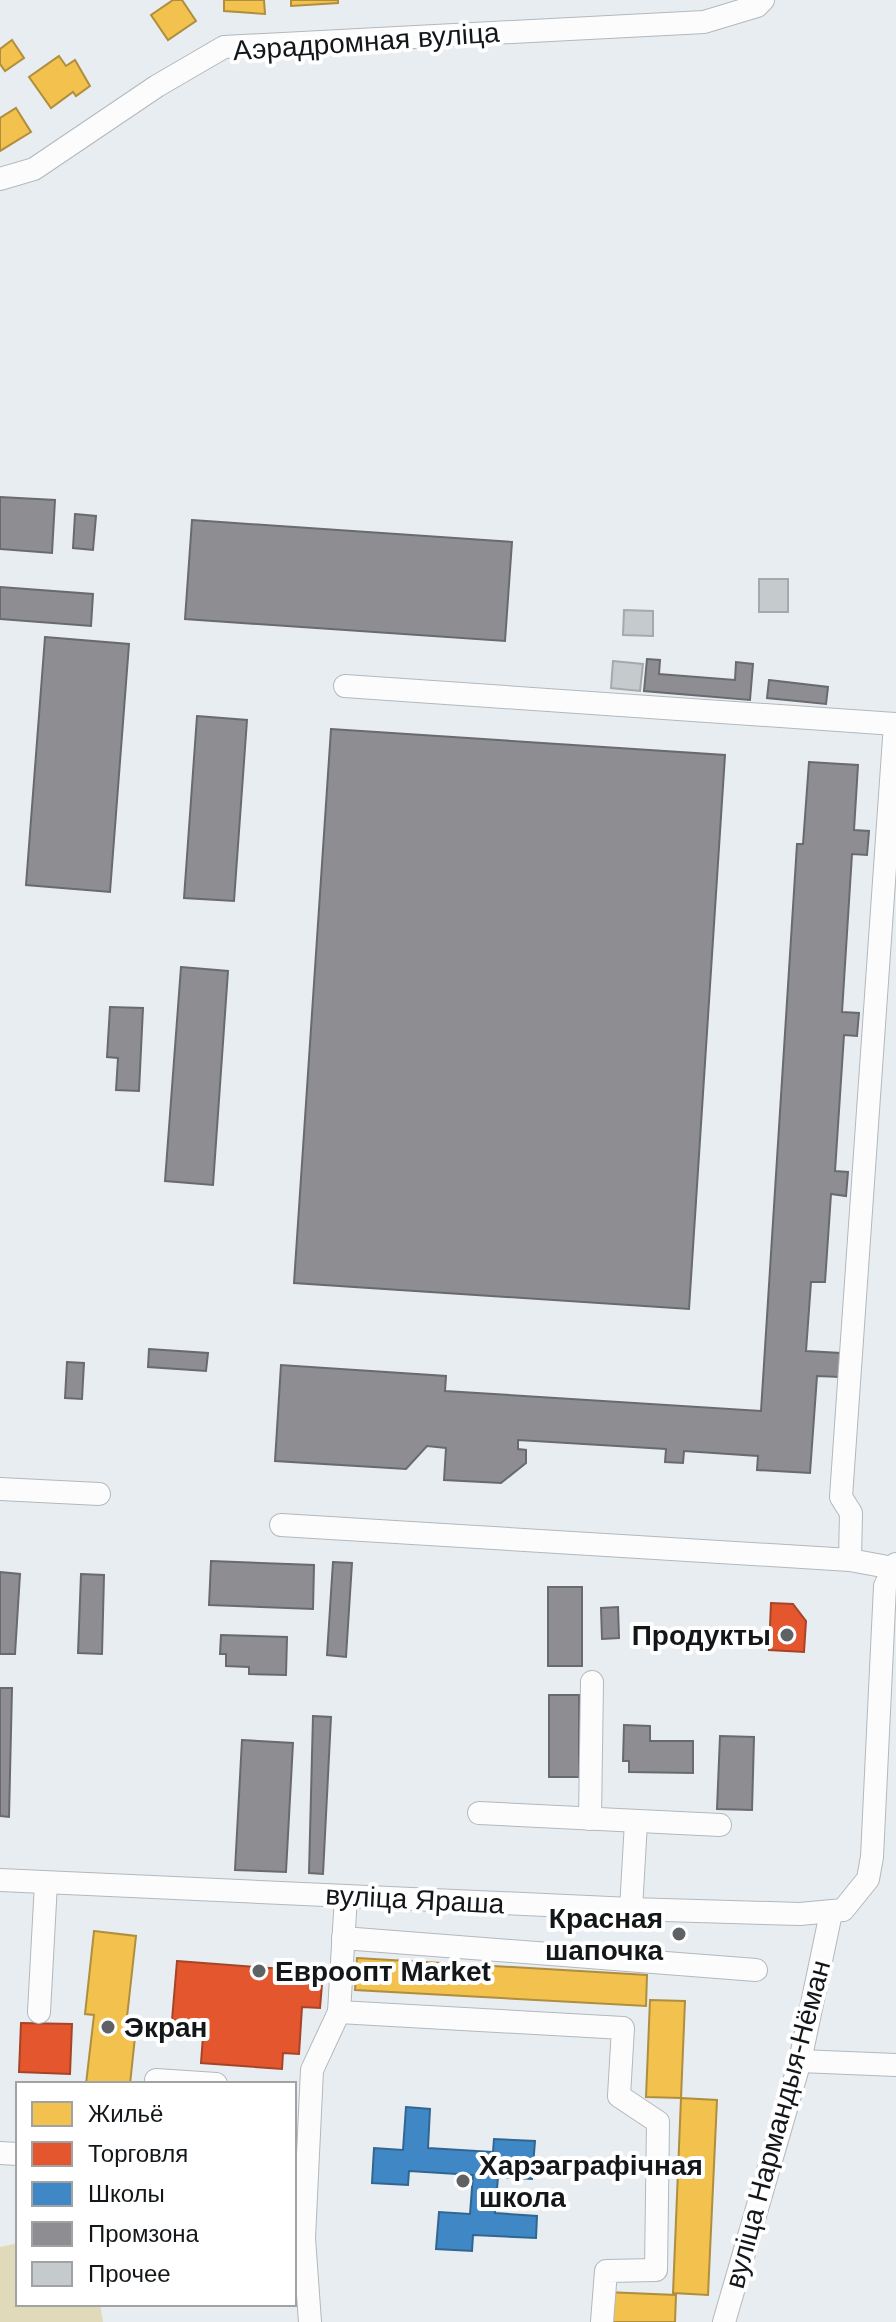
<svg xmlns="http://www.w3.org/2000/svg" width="896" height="2322" font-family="Helvetica,sans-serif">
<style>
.green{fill:#e1daba}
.homes{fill:#f2c14e;stroke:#af8e3e;stroke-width:2}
.shops{fill:#e4572e;stroke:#a64428;stroke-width:2}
.schools{fill:#3f88c5;stroke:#326691;stroke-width:2}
.industry{fill:#8d8d92;stroke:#696a6e;stroke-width:2}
.building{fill:#c5cacd;stroke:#a5a9ac;stroke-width:2}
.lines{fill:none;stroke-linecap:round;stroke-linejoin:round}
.minor-casing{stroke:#b3b8bb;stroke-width:24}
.minor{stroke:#fcfcfd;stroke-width:22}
.poi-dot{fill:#5e6265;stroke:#fff;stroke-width:3}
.labels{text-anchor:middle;stroke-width:8;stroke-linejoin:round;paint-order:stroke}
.street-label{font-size:28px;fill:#141719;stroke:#fff}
.poi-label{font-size:28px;font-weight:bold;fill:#141719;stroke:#fff;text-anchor:start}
</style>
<rect width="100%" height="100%" fill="#e8edf1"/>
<path class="green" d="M18 2243V2304H100L103 2322H0V2247Z"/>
<g class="homes">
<path d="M173 0H182L196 21 168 40 151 15Z"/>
<path d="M224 0H264L265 14 224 11Z"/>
<path d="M291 0H338V3L291 6Z"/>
<path d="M12 40 24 58 5 71 0 64V49Z"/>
<path d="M59 56 66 66 75 60 90 86 76 96 73 92 51 108 29 77Z"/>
<path d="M16 108 31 132 0 151V118Z"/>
<path d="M94 1931 136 1936 125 2035 135 2037 130 2084H86L94 2015 85 2014Z"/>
<path d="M357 1958 647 1975 646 2006 355 1990Z"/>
<path d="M650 2000 685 2001 681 2098 646 2097Z"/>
<path d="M681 2098 717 2100 708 2295 673 2293Z"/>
<path d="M605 2292 676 2295 675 2322H604Z"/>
</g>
<g class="shops">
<path d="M771 1603 793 1604 806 1621 804 1652 769 1650Z"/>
<path d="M177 1961 323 1972 320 2008 302 2007 299 2054 283 2053 282 2069 201 2063 204 2022 172 2020Z"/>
<path d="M21 2023 72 2024 70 2074 19 2072Z"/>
</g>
<path class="schools" d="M406 2107 430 2109 428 2148 493 2152 494 2139 535 2141 532 2179 498 2177 495 2213 537 2216 536 2238 473 2235 472 2251 436 2249 439 2212 470 2214 473 2175 409 2171 408 2185 372 2183 374 2148 403 2150Z"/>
<g class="industry">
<path d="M0 497 55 500 52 553 0 549Z"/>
<path d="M75 514 96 516 93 550 73 548Z"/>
<path d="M192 520 512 542 505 641 185 619Z"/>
<path d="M0 587 93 594 91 626 0 619Z"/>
<path d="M45 637 129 644 110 892 26 885Z"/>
<path d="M647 659 660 660 659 674 735 680 736 662 753 664 750 700 644 691Z"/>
<path d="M769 680 828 687 826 704 767 698Z"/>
<path d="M197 716 247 720 234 901 184 898Z"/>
<path d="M331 729 725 755 689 1309 294 1283Z"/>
<path d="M809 762 858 765 854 830 869 831 867 855 852 854 842 1012 859 1013 857 1036 844 1035 835 1171 848 1172 846 1196 831 1194 825 1282H811L806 1351 841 1353 840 1377 817 1376 810 1473 757 1470 758 1456 684 1451 683 1463 665 1462 666 1449 518 1440V1449L526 1450V1463L501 1483 444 1480 446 1448 427 1446 406 1469 275 1461 281 1365 446 1376 445 1391 761 1411 797 844H803Z"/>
<path d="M181 967 228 971 213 1185 165 1181Z"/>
<path d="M110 1007 143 1008 139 1091 116 1090 118 1058 107 1057Z"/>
<path d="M149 1349 208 1353 206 1371 148 1367Z"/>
<path d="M67 1362 84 1363 82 1399 65 1398Z"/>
<path d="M211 1561 314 1565 313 1609 209 1605Z"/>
<path d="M333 1562 352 1563 346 1657 327 1655Z"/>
<path d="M0 1572 20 1574 15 1654H0Z"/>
<path d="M81 1574 104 1575 102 1654 78 1653Z"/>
<rect x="548" y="1587" width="34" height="79"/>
<path d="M618 1607 619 1638 602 1639 601 1608Z"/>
<path d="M221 1635 287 1637 286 1675 249 1674V1667L226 1666V1654H220Z"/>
<path d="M0 1688H12L9 1817 0 1816Z"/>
<rect x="549" y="1695" width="30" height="82"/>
<path d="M313 1716 331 1717 323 1874 309 1873Z"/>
<path d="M624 1725 650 1726V1741H693V1773L629 1772V1761H623Z"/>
<path d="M720 1736 754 1737 752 1810 717 1809Z"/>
<path d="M242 1740 293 1743 286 1872 235 1870Z"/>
</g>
<g class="building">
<rect x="759" y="579" width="29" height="33"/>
<path d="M624 610 653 611V636L623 635Z"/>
<path d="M613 661 643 664 640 691 611 688Z"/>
</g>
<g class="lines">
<g class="minor-casing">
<g id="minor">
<path d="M0 179 34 169 157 86 224 47 704 22 757 6 763 0"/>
<path d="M345 686 895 724 841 1497 851 1513 850 1560"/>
<path d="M0 1489 99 1494"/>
<path d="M281 1525 850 1560 893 1568"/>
<path d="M479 1813 720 1825"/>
<path d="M590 1819 592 1682"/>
<path d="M0 1880 631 1909 800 1914 843 1910 868 1879 872 1857 885 1586 896 1564"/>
<path d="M346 1896 339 2012 623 2028 619 2096 658 2122 656 2270 606 2271 602 2322"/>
<path d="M631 1909 636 1822"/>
<path d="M343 1938 756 1970"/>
<path d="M39 2012 46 1883"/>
<path d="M800 2061 896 2065"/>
<path d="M156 2080 216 2084"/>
<path d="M0 2153 18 2154"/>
<path d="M310 2322 304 2238 312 2070 339 2012"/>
<path d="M724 2322 800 2061 831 1913"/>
</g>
</g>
<use href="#minor" class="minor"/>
</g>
<g class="poi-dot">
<circle cx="787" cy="1635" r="8"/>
<circle cx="679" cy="1934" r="8"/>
<circle cx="259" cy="1971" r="8"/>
<circle cx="108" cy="2027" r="8"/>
<circle cx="463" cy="2181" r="8"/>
</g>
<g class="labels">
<g class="street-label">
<text transform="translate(366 41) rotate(-4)" y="10">Аэрадромная вуліца</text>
<text transform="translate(415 1899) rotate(3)" y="10">вуліца Яраша</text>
<text transform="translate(777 2124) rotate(-75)" y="10">вуліца Нармандыя-Нёман</text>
</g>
<g class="poi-label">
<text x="771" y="1645" text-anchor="end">Продукты</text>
<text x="663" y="1928" text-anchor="end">Красная<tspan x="663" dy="32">шапочка</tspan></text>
<text x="275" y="1981">Евроопт Market</text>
<text x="124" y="2037">Экран</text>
<text x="479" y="2175">Харэаграфічная<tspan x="479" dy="32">школа</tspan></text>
</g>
</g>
<rect x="16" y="2082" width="280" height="224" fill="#ffffff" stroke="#a1a2a3" stroke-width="2"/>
<rect x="32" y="2102" width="40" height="24" fill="#f2c14e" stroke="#a1a2a3" stroke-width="2"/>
<text x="88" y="2122" font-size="24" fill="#141719">Жильё</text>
<rect x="32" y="2142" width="40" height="24" fill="#e4572e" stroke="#a1a2a3" stroke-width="2"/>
<text x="88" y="2162" font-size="24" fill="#141719">Торговля</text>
<rect x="32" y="2182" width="40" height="24" fill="#3f88c5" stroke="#a1a2a3" stroke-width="2"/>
<text x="88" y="2202" font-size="24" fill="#141719">Школы</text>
<rect x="32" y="2222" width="40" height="24" fill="#8d8d92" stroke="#a1a2a3" stroke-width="2"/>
<text x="88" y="2242" font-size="24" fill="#141719">Промзона</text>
<rect x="32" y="2262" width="40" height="24" fill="#c5cacd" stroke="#a1a2a3" stroke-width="2"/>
<text x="88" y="2282" font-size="24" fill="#141719">Прочее</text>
</svg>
